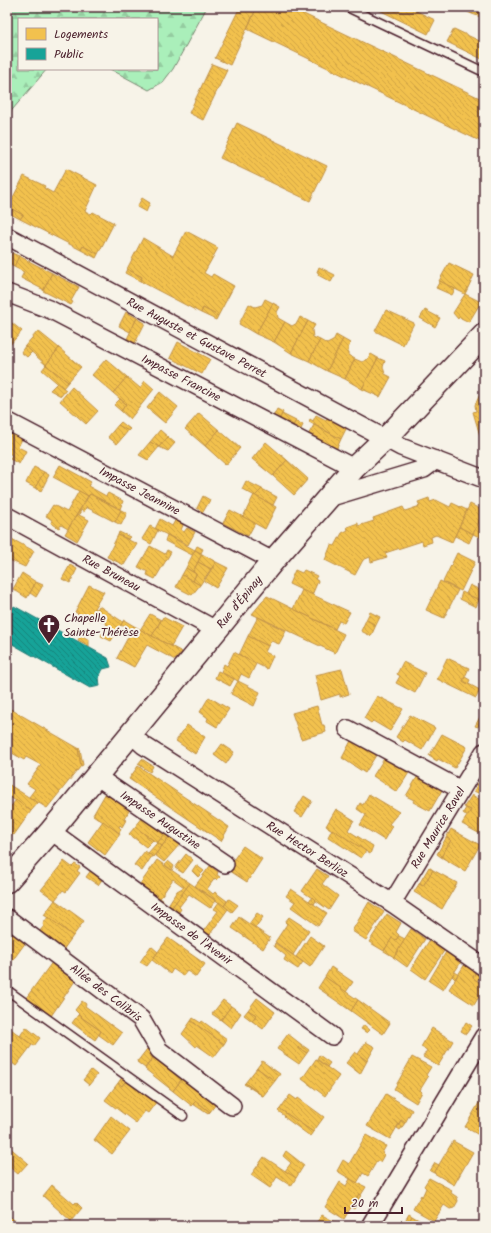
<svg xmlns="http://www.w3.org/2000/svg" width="491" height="1233" font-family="Kalam,sans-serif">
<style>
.forest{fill:url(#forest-firs);stroke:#7a8772}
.homes{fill:url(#homes-back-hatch);stroke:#c09044}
.public{fill:url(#public-back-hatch);stroke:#267b77}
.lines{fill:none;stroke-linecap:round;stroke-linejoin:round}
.lane-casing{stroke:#4a1f2b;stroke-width:11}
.street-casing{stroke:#4a1f2b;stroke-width:20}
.secondary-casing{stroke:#4a1f2b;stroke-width:25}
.lane{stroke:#f7f3e8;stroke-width:8}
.street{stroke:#f7f3e8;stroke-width:17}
.secondary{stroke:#f7f3e8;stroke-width:22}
.labels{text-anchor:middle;stroke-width:4;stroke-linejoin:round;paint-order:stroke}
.street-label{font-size:12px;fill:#4a1f2b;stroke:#f7f3e8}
.poi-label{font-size:12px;fill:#4a1f2b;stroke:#f7f3e8;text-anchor:start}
</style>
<defs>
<pattern id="forest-firs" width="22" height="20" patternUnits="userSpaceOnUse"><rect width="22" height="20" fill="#aaefba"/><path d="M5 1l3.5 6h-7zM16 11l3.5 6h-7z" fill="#94cca0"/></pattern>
<pattern id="homes-back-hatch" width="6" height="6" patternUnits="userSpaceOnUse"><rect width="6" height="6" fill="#f2c14e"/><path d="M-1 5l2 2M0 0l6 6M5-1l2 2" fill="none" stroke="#d1a544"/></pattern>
<pattern id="public-back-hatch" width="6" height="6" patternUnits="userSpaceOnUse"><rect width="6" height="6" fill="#17a398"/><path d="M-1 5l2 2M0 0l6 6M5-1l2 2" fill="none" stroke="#17847c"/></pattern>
</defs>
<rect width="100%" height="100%" fill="#f7f3e8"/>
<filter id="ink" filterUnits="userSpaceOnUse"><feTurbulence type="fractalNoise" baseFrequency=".025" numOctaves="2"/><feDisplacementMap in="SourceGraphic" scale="8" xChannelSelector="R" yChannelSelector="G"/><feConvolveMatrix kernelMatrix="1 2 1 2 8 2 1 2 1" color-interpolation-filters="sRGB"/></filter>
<g filter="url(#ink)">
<path class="forest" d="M7 7H207L173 69 163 82 149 90 110 69H157V19H19V69H47L7 116Z"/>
<g class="homes">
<path d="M240 7H257L230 65 215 58Z"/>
<path d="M257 7H289L484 100V143L247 29Z"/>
<path d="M373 7H408L435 20 428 34Z"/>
<path d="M457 7H474L472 14Z"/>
<path d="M474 7H484V18L472 14Z"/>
<path d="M454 29 484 43V60L447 42Z"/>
<path d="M212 64 227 70 203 120 189 113Z"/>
<path d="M237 123 327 166 310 201 220 158Z"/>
<path d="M66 169 97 185 85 211 91 214 93 212 114 223 98 254 83 246 81 250 20 219 23 215 8 207 24 176 45 186 44 188 53 193Z"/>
<path d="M142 198 150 203 146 212 137 207Z"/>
<path d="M8 207 23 215 20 219 7 212Z"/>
<path d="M186 231 218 248 204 273 211 277 213 274 234 286 218 316 203 308 201 313 140 281 142 277 127 269 143 238 173 256Z"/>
<path d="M83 246 98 254 96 258 81 250Z"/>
<path d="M12 253 19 256 14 267 7 263Z"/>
<path d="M19 256 52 273 44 290 21 278 24 272 14 267Z"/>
<path d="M449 263 474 275 465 294 439 281Z"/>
<path d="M319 267 335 275 331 282 318 275 319 273 317 272Z"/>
<path d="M127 269 142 277 140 281 125 273Z"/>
<path d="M52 273 79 287 71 301 73 302 71 305 43 291Z"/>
<path d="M440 281 455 289 452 295 436 288Z"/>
<path d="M465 294 481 302 469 322 459 317 458 319 453 313Z"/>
<path d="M265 299 273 303 256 334 239 324 249 304 255 307 262 305Z"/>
<path d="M273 303 280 307 277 312 278 318 285 322 274 342 256 334Z"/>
<path d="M203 308 218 316 216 320 201 313Z"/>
<path d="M386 310 414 323 403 345 375 331Z"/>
<path d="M425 310 440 318 435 327 420 318Z"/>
<path d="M126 312 137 318 130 332 119 326Z"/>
<path d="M300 317 308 321 291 353 274 342 285 322 292 326 297 323Z"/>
<path d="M137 318 145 323 134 345 126 341Z"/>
<path d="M7 319 22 331 8 347 7 346Z"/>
<path d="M308 321 315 325 312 330 313 337 320 340 309 361 291 353Z"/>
<path d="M38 331 59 348 46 365 25 346Z"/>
<path d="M336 335 343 339 327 371 309 361 320 340 327 344 333 341Z"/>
<path d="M343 339 350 343 348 349V355L355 359 345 379 327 371Z"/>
<path d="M178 342 210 359 202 374 170 358Z"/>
<path d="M25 346 32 352 27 357 21 352Z"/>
<path d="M59 348 81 367 68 382 46 365Z"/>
<path d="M371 354 378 358 362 389 345 379 355 359 362 362 368 359Z"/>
<path d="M378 358 385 361 383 367 385 374 391 377 380 397 362 389Z"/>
<path d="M106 359 127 377 113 393 92 375Z"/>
<path d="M46 365 68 382 63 388 42 370Z"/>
<path d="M127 377 140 388 145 381 154 389 130 419 121 411 126 404 113 393Z"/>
<path d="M57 383 66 390 61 396 50 390Z"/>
<path d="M484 386V439H481L473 412 476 411 475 405Z"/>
<path d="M72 387 98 411 86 424 60 401Z"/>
<path d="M160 392 178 407 165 423 147 408Z"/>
<path d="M120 399 126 404 121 411 114 405Z"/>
<path d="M277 409 283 412 279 420 273 417Z"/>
<path d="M199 413 219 430 205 446 185 429Z"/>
<path d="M282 414 296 421 292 427 279 420Z"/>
<path d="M316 415 326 420 328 417 347 427 341 439 309 422 310 419 313 421Z"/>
<path d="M296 421 303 425 300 431 292 427Z"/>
<path d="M121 422 130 429 128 431 118 425Z"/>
<path d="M118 425 128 431 117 444 108 437Z"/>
<path d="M314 425 341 439 336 450 308 435Z"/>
<path d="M7 426 24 435 18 447 26 451 19 464 10 459 12 455 7 452Z"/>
<path d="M160 430 168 437 159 447 150 442Z"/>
<path d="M219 430 240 448 226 465 205 446Z"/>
<path d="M168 437 175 443 168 451 159 447Z"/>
<path d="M150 442 159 447 148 460 139 455Z"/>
<path d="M266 442 287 460 273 476 252 459Z"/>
<path d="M287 460 308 479 294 495 273 476Z"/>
<path d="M60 465 91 482 88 486 106 496 108 493 123 501 120 509 90 494 88 496 53 477Z"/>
<path d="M34 467 44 472 35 488 26 483Z"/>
<path d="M44 472 49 475 41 491 35 488Z"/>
<path d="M246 481 262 489 255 496 242 489Z"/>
<path d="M262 489 277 497 273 505 255 496Z"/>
<path d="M79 491 88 496 68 529 61 525 59 528 51 523 52 520 46 516 53 505 67 512Z"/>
<path d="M90 494 121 510 115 522 86 507 84 512 81 510 79 515 89 520 77 541 65 534Z"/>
<path d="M254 495 276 507 265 529 243 517Z"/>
<path d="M203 496 210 500 203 512 197 508Z"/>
<path d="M429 498 430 502 436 500 450 507 452 503 467 510 452 542 436 535 431 537 432 542 423 545 422 541 385 553 387 557 371 562 370 557 363 560 355 575 325 560 331 545 335 546 342 533 348 530 347 527 358 523V526L374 521 373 518 403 507 405 511 420 506 418 502Z"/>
<path d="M470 504 484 511 473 534 459 527Z"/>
<path d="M121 510 127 513 121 525 115 522Z"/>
<path d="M230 510 255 523 248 536 223 523Z"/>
<path d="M484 511V539L473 534Z"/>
<path d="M160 519 172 526 176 519 184 523 181 530 184 532 187 528 195 532 188 545 155 529Z"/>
<path d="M150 526 158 530 151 544 142 539Z"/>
<path d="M459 527 473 534 469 543 455 536Z"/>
<path d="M119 532 130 537 128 539 118 535Z"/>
<path d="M118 535 137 544 124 565 107 557Z"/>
<path d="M167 535 195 550 192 555 165 541Z"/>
<path d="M8 537 34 551 25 567 7 559Z"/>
<path d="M150 546 165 554 167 550 171 552 155 579 147 575 148 572 138 567Z"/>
<path d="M197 546 203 549 201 553 195 550Z"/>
<path d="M195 550 202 554 193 572 186 568Z"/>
<path d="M457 553 475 562 461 591 443 582Z"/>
<path d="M202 554 216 562 211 569 198 562Z"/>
<path d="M198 562 211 569 200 585 193 581 196 574 193 572Z"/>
<path d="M216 562 228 568 216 588 204 581Z"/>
<path d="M70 565 77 569 70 583 62 579Z"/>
<path d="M186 568 196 574 193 581 182 575Z"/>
<path d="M295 570 302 573 304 570 317 576 315 579 318 581 312 595 289 584Z"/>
<path d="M22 573 36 582 27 598 13 589Z"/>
<path d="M182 575 200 585 192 595 176 587Z"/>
<path d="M440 581 458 590 444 618 426 610Z"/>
<path d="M36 582 43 585 36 597 30 593Z"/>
<path d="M89 585 104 592 94 608 97 610 90 621 75 612Z"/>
<path d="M470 585 484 592 482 601 466 594Z"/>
<path d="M302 590 350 612 344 623 339 621 335 629 293 609Z"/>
<path d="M462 592 479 600 476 607 460 599Z"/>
<path d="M267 596 344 634 335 653 252 614Z"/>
<path d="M99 606 123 622 111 641 101 636 107 624 93 616Z"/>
<path d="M370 612 380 617 376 625 366 620Z"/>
<path d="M150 614 161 620 152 636 140 630Z"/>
<path d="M163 617 182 627 171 646 152 636Z"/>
<path d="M258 617 286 631 279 644 271 641 268 646 248 636Z"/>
<path d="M124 620 134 626 131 630 121 625Z"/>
<path d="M366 620 376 625 371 636 361 631Z"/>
<path d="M134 626 152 636 182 652 175 660 147 645 134 667 117 658Z"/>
<path d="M81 635 89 640V646L78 640Z"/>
<path d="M248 636 268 646 265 652 273 656 267 669 239 655Z"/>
<path d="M234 652 256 664 249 678 241 674 238 681 221 672 224 664 227 666Z"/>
<path d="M447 658 469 668 463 681 480 690 476 698 437 679Z"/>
<path d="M403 662 425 673 415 693 396 683 400 676 397 674Z"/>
<path d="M342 669 349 694 340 697V694L321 700 315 675Z"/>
<path d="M218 671 234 679 230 686 215 678Z"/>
<path d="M465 677 470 680 468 684 463 681Z"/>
<path d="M238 681 260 692 254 706 231 694Z"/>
<path d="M377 696 403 709 390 731 373 721 371 723 364 718Z"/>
<path d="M209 697 229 709 217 727 207 721 208 718 200 712Z"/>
<path d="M317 706 322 725H324L326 732 301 739 292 713Z"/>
<path d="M7 707 78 748 81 766 47 808 29 797 35 789 27 784 41 765 26 757 24 760 7 750Z"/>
<path d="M410 715 435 728 422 750 405 740 403 742 396 737Z"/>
<path d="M480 717 482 719 478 727 475 726Z"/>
<path d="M187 725 205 737 195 754 176 741Z"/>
<path d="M442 734 467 747 455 768 438 759 437 761 429 756Z"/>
<path d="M354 735 378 752 365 773 342 758Z"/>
<path d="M222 744 234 752 226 764 214 755Z"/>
<path d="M78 748 80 749 83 765 81 766Z"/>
<path d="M387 754 410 771 397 792 373 776Z"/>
<path d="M142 759 153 766 150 772 138 764Z"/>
<path d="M138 766 229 827 221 841 129 779Z"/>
<path d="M419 774 426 780 442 790 430 811 413 802 414 800 406 796Z"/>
<path d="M481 778 484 780V796L474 791Z"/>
<path d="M8 784 38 803 31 811 7 795Z"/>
<path d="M107 791 131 808 124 819 126 820 122 827 120 825 119 827 121 829 119 833 93 815Z"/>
<path d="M369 794 399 812 389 824 392 826 384 840 360 825 366 815 357 809 360 803 363 805Z"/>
<path d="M472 795 484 802V831L482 835 462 824 471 810 464 807Z"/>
<path d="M304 796 312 801 302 817 294 812Z"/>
<path d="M16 800 31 811 14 835 7 829V811Z"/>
<path d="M466 808 471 810 467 816 463 813Z"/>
<path d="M336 809 354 820 348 830 349 831 373 846 370 854 326 826Z"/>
<path d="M144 816 167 832 157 843 135 827Z"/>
<path d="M103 821 120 834 105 855 88 842Z"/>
<path d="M135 827 153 840 146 847 129 834Z"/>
<path d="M7 829 13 834 7 842Z"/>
<path d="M332 829 366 851 361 858 328 837Z"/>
<path d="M451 829 480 845 465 871 441 857 451 840 446 838Z"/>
<path d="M167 832 171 835 162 846 157 843Z"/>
<path d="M170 836 180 844 164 862 155 855Z"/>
<path d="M446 838 451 840 441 857 437 854Z"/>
<path d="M157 843 162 846 153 857 148 853Z"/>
<path d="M243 846 262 859 247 882 227 869Z"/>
<path d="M145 851 152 856 142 871 134 865Z"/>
<path d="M186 854 193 860 183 873 175 868Z"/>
<path d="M157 860 190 883 170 910 166 908 177 891 184 887 173 879 160 898 164 901 161 905 138 887Z"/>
<path d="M64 861 72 867 75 864 80 867 77 871 80 873 66 892 63 890 55 900 41 890Z"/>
<path d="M168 861 174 866 172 870 165 865Z"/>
<path d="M196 865 204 871 198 877 192 871Z"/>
<path d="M210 866 218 872 217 875 220 877 217 880 215 878 207 889 213 894 215 892 227 901 224 906 195 886Z"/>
<path d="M429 867 433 870 423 886 419 884Z"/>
<path d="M92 869 104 877 98 885 86 877Z"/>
<path d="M317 869 328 876 322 884 338 896 329 910 302 891Z"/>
<path d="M433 870 457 883 442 909 414 892 419 884 423 886Z"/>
<path d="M190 883 216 901 210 908 189 894 179 907 181 909 177 915 170 910Z"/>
<path d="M291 889 327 913 318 926 291 907 295 902 286 896Z"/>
<path d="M312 897 316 901 314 904 309 901Z"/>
<path d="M229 899 238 905 232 912 224 906Z"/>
<path d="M55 900 84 921 73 936 44 915Z"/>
<path d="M219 902 228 909 208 937 202 933 218 911 214 909Z"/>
<path d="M369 902 384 912 366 940 352 931Z"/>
<path d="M257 913 263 917 255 928 249 924Z"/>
<path d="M387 914 401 923 396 932 399 935 396 940 392 938 384 951 369 942Z"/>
<path d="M48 917 73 936 63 950 39 932 44 926 43 924Z"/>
<path d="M239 917 270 938 263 949 232 928Z"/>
<path d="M289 917 309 930 293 955 275 942 287 924 285 922Z"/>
<path d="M7 928 26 942 7 968Z"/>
<path d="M411 929 425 939 407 967 393 957Z"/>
<path d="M310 936 324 946 310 967 296 957Z"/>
<path d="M399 936 405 939 394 957 384 951 392 938 396 940Z"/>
<path d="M168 938 205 964 196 977 187 971 183 976 173 969 170 974 152 960Z"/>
<path d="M429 941 444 951 425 979 411 969Z"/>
<path d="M275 943 303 962 298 969 284 960 286 956 274 946Z"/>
<path d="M151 946 158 952 147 966 140 962Z"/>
<path d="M446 952 461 962 443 990 429 981Z"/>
<path d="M53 961 77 978 51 1016 26 998Z"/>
<path d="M465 964 476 971 473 978 484 985V989L474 1005 449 989Z"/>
<path d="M331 967 353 982 346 992 325 977Z"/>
<path d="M455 972 458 974 455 979 452 976Z"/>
<path d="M475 973 480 976 477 981 473 978Z"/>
<path d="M325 977 358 1000 351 1011 318 988Z"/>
<path d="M257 998 275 1012 263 1029 252 1021 256 1015 248 1010Z"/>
<path d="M223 1000 231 1006 221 1020 212 1014Z"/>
<path d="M358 1000 390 1023 383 1034 351 1011Z"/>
<path d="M82 1001 86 1004 85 1006 122 1033 113 1045 99 1035 101 1031 78 1015 79 1014 75 1010Z"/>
<path d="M231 1006 241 1013 231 1028 221 1020Z"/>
<path d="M248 1010 256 1015 252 1021 244 1015Z"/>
<path d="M78 1015 101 1031 95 1040 72 1023Z"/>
<path d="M193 1018 201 1023 202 1021 227 1039 224 1044 191 1021Z"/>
<path d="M191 1021 224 1044 214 1057 197 1045 196 1047 182 1034Z"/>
<path d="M466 1022 472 1026 466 1034 461 1031Z"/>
<path d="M364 1025 370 1030 367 1033 361 1029Z"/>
<path d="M7 1026 32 1045 16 1066 7 1059Z"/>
<path d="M26 1027 40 1038 34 1046 20 1036Z"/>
<path d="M432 1028 453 1041 438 1066 423 1057 427 1050 421 1047Z"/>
<path d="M288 1034 302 1045 299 1048 307 1053 299 1064 277 1049Z"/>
<path d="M366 1042 375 1047 367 1061 358 1054Z"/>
<path d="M302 1045 309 1050 307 1053 299 1048Z"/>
<path d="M147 1049 155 1055 145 1068 137 1062Z"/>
<path d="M355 1052 367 1061 360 1074 346 1063Z"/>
<path d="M155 1055 184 1076 173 1091 145 1069Z"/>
<path d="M319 1055 330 1063 327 1067 317 1059Z"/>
<path d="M412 1057 431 1067 426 1075 428 1077 420 1090 422 1092 416 1103 394 1089Z"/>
<path d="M316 1059 339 1076 325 1096 302 1079Z"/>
<path d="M262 1061 280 1074 275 1081 257 1068Z"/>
<path d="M257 1068 275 1081 263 1096 245 1083Z"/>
<path d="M91 1070 97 1075 89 1085 83 1080Z"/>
<path d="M123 1076 127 1079 122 1086 118 1083Z"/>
<path d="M184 1076 218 1101 210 1112 196 1101 192 1106 173 1091Z"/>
<path d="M127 1079 157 1101 148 1113 145 1111 136 1123 105 1100 118 1083 122 1086Z"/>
<path d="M245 1083 263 1096 244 1084Z"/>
<path d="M386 1094 412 1110 405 1123 401 1120 390 1139 367 1126Z"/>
<path d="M290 1095 297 1100 298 1098 324 1117 313 1132 280 1109Z"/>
<path d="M483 1096 484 1097V1138L465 1127Z"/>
<path d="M196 1101 210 1112 208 1114 193 1104Z"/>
<path d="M280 1109 313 1132 310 1136 284 1117 285 1116 278 1111Z"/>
<path d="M111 1116 130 1131 112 1154 94 1140Z"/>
<path d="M401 1120 405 1123 400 1130 397 1128Z"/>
<path d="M366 1135 386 1146 382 1153 384 1155 380 1162 377 1161 368 1176 363 1173 357 1183 337 1171 343 1160 349 1164Z"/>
<path d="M453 1141 473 1152 454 1185 434 1173Z"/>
<path d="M7 1145 28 1163 18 1174 7 1165Z"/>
<path d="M286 1151 304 1165 296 1178 285 1171 291 1163 283 1156Z"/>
<path d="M264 1157 296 1178 291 1186 277 1177 270 1188 251 1175Z"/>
<path d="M435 1163 439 1165 434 1173 430 1171Z"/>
<path d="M429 1178 452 1190 451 1193 457 1197 458 1201 454 1208 450 1209 444 1205 434 1221 413 1209 421 1195 422 1197 426 1188 424 1186Z"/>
<path d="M350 1179 366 1187 361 1195 359 1194 344 1219 325 1207 340 1182 346 1186Z"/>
<path d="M52 1185 74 1204 76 1202 82 1208 71 1221 43 1196Z"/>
<path d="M359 1194 361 1195 354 1209 351 1207Z"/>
<path d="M7 1214 21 1226H7Z"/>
<path d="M409 1214 412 1216 407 1226H402Z"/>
<path d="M322 1215 343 1226H314Z"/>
<path d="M412 1216 429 1226H407Z"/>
</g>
<path class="public" d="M14 606 108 658 111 667 103 669 99 677 100 686 90 688 7 641V619Z"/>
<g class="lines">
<g class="lane-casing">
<g id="lane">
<path d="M347 7 484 72"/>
<path d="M7 990 183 1116"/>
</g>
</g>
<g class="street-casing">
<g id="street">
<path id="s1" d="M7 236 401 447 484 479"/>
<path id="s2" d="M7 293 51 310 354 468"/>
<path id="s3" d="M7 421 273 561"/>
<path d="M328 498 424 469 436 460"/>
<path id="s4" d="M7 516 216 630"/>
<path d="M348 729 461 790"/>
<path id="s5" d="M131 734 143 745 392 903 484 967"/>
<path id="s6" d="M96 776 225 864"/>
<path id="s7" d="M51 831 332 1036"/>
<path id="s8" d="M392 903 484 752"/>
<path id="s9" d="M7 918 141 1019 159 1050 232 1106"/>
<path d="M370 1226 484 1036"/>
</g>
</g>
<g class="secondary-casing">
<g id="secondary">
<path id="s10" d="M7 881 51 831 273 561 328 498 354 468 390 434 484 335"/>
</g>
</g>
<use href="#lane" class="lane"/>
<use href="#street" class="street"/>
<use href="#secondary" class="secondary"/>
</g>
</g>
<defs>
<g id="church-pin" transform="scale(1.15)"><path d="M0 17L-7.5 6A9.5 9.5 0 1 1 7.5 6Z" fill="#4a1f2b" stroke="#f7f3e8"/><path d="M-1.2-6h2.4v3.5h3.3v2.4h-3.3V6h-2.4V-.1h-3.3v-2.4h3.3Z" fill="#fff"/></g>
</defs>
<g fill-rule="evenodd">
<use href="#church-pin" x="49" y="625"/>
</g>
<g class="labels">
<g class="street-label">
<text dy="4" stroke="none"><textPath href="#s1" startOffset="215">Rue Auguste et Gustave Perret</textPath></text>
<text dy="4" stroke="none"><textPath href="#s2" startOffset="194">Impasse Francine</textPath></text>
<text dy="4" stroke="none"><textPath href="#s3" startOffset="150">Impasse Jeannine</textPath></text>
<text dy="4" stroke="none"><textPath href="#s4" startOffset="119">Rue Bruneau</textPath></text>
<text dy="4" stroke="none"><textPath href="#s10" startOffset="363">Rue d'Épinay</textPath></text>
<text dy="4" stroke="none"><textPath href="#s6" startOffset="78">Impasse Augustine</textPath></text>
<text dy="4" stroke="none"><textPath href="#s8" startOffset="88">Rue Maurice Ravel</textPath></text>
<text dy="4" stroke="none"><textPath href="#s5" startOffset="211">Rue Hector Berlioz</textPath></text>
<text dy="4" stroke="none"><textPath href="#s7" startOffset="174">Impasse de l'Avenir</textPath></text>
<text dy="4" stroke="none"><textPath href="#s9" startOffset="124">Allée des Colibris</textPath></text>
</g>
<g class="poi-label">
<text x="64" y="622">Chapelle<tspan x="64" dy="14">Sainte-Thérèse</tspan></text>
</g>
</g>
<rect width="491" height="1233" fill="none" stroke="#f7f3e8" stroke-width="24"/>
<rect x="12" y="12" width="467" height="1209" fill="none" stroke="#4a1f2b" stroke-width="1.5" filter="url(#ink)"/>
<rect x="18" y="18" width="140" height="52" fill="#f7f3e8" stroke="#b29e9c"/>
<rect x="26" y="28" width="20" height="12" fill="#f2c14e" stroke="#b29e9c"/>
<text x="54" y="38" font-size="12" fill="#4a1f2b">Logements</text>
<rect x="26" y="48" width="20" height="12" fill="#17a398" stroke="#b29e9c"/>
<text x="54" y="58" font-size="12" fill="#4a1f2b">Public</text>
<path d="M345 1207v6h57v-6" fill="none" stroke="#4a1f2b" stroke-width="2"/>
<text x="351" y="1207" font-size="12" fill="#4a1f2b" stroke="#f7f3e8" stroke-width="3" paint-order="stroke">20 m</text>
</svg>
